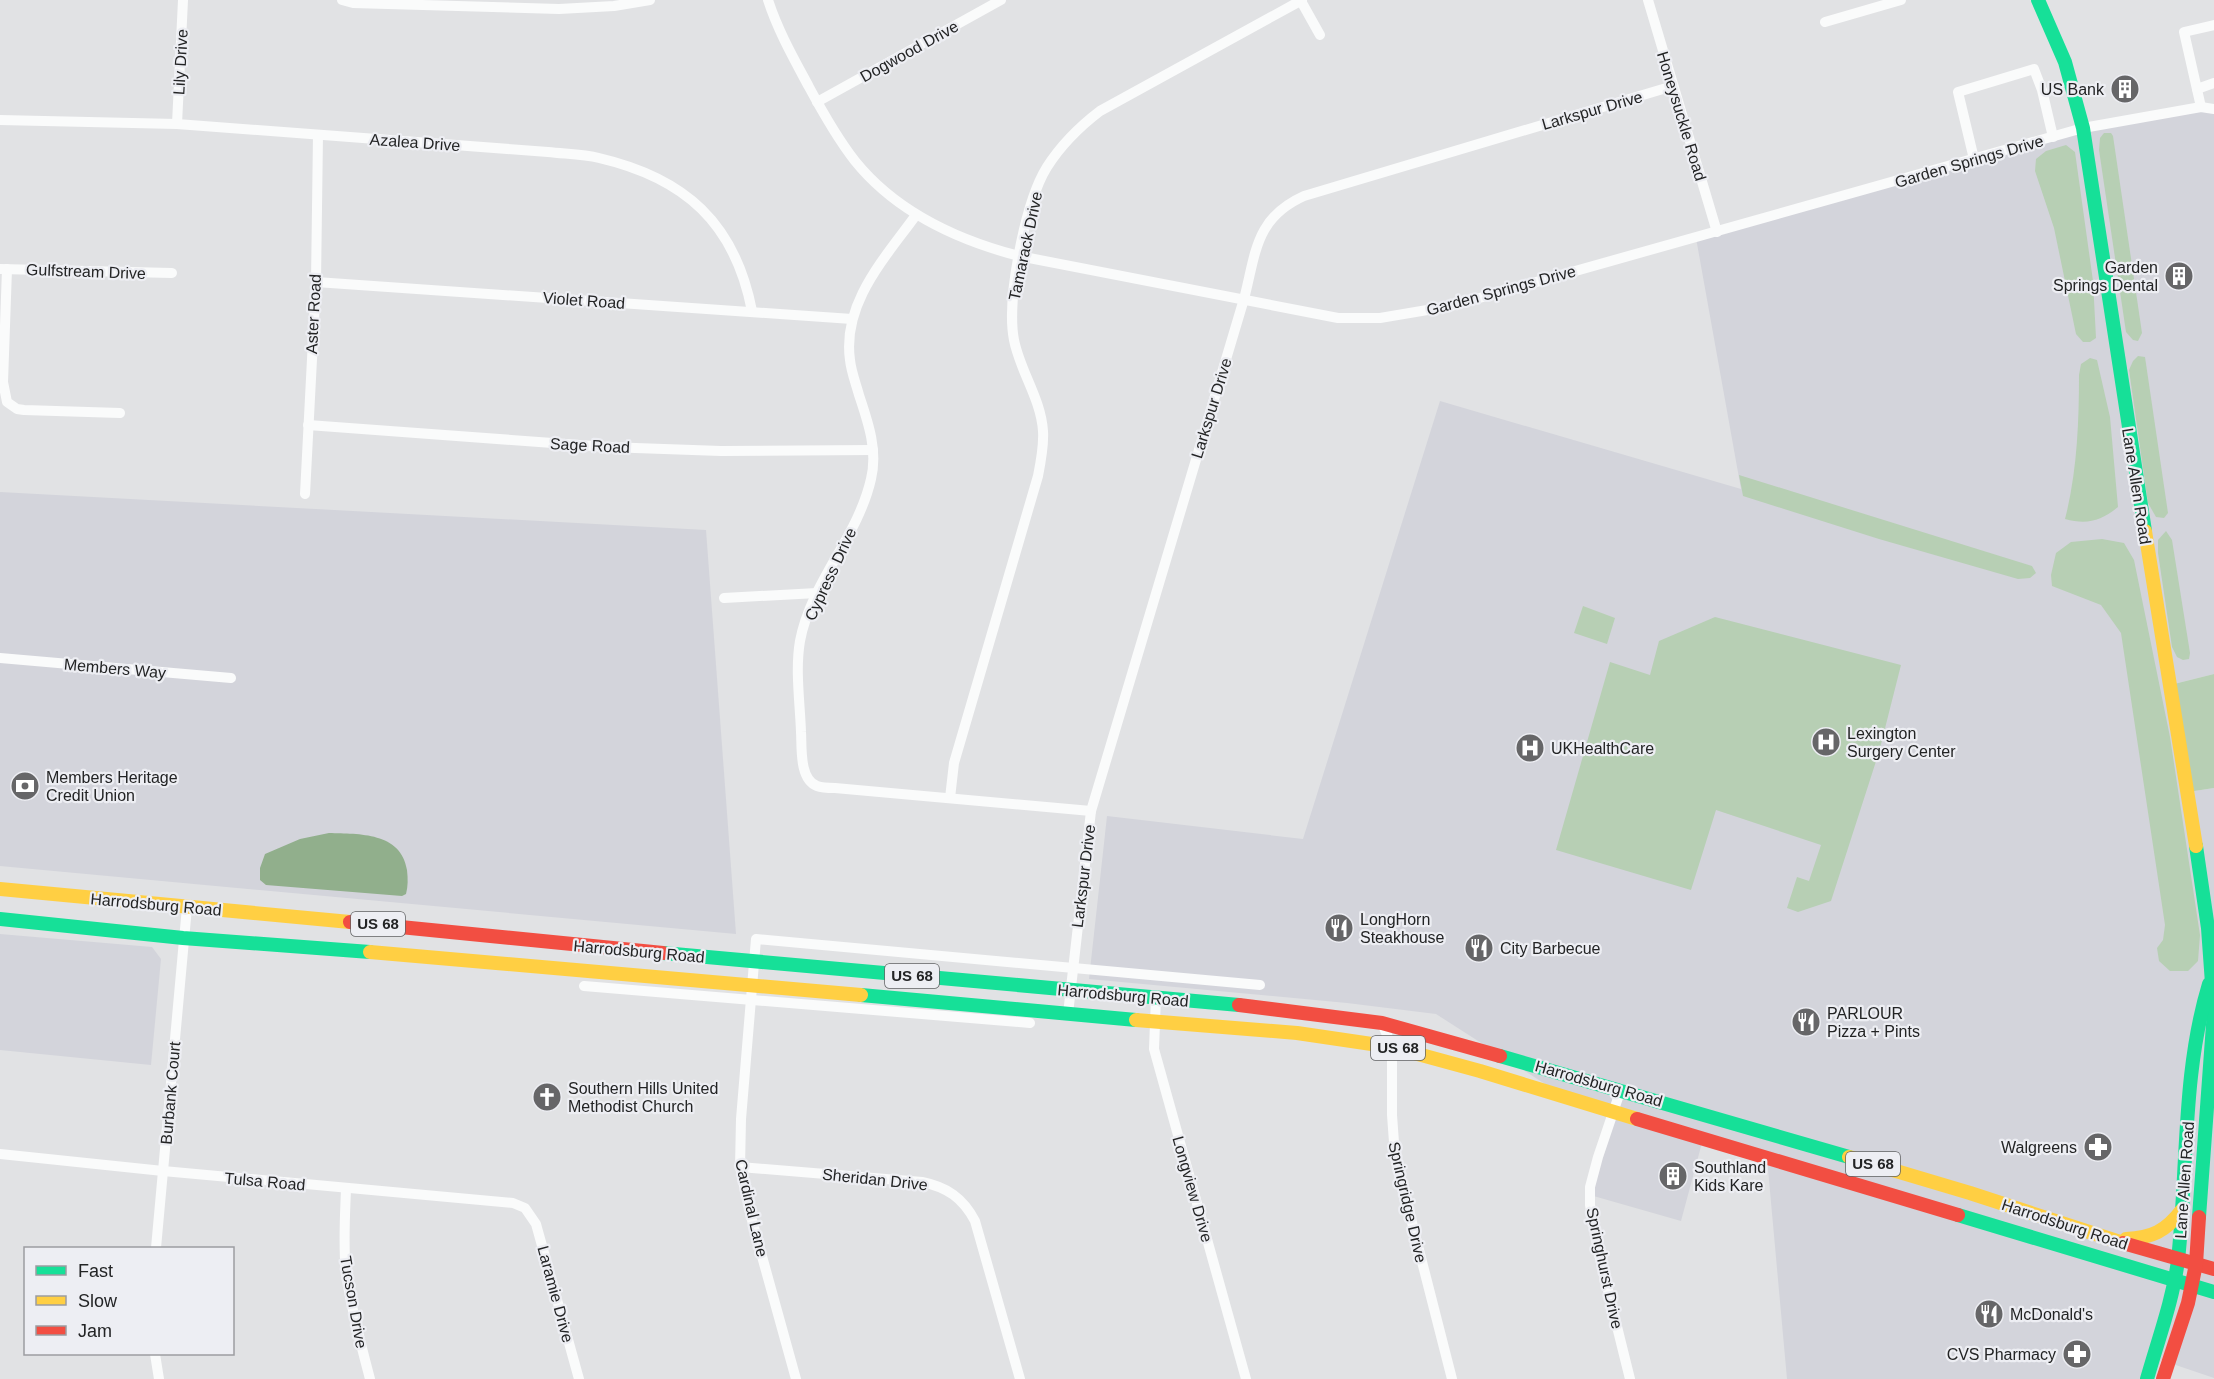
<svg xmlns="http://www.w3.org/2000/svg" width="2214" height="1379" font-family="Helvetica,sans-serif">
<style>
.built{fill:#d3d4db}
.green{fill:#b7cfb4}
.water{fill:#91af8c}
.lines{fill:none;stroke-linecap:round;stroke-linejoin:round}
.street{stroke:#fafbfb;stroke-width:10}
.fast{stroke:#16e098;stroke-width:14}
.slow{stroke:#ffcf43;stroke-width:14}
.jam{stroke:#f24e42;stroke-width:14}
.labels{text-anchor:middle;stroke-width:4.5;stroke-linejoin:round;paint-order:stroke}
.shield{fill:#edeef3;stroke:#606163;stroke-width:1.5}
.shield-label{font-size:15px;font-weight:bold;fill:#232425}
.street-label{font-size:16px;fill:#232425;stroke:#edeef3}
.poi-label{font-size:16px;fill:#232425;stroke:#edeef3;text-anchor:start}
</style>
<rect width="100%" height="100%" fill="#e1e2e4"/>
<g class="built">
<path d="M2214 108V674L2170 685 2188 792 2214 788V1378L2161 1360 2155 1379H1787L1767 1158 1703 1139 1681 1221 1590 1195 1613 1112 1567 1098 1436 1014 1347 1003 1089 979 1107 816 1303 839 1440 401 1741 489 1696 238 2083 128Z"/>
<path d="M0 492 706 530 736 934 0 866Z"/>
<path d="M0 934 152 947 161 959 151 1065 0 1050Z"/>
</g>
<g class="green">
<path d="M2104 133H2111L2113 136 2142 333 2138 341 2133 340 2126 332 2099 150 2100 138Z"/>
<path d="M2066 145 2075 152 2093 281 2096 338 2090 342H2083L2076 334 2054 228 2035 171 2036 159 2046 151Z"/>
<path d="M2138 356 2145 357 2168 513 2164 518 2156 517 2148 503 2129 370 2133 361Z"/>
<path d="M2090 358 2097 360 2110 417 2118 507C2101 521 2087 525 2065 519 2077 473 2079 423 2079 375L2081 364Z"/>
<path d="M1739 475 2032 566 2036 573 2030 578 2018 579 1879 539 1743 496Z"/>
<path d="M2166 531 2172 540 2190 653 2189 659 2183 660 2177 657 2172 647 2158 553V540Z"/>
<path d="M2102 539 2124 543 2134 560 2170 737 2200 935 2198 961 2188 971H2170L2159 961 2157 948 2163 940 2165 925 2121 633 2101 605 2052 586 2051 575 2056 553 2071 542Z"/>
<path d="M1583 606 1615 618 1607 644 1574 633Z"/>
<path d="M1715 617 1901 665 1879 752 1831 901 1798 912 1787 908 1797 877 1809 881 1821 845 1716 810 1691 890 1556 850 1610 662 1650 675 1659 641Z"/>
<path d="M2214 674V788L2188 792 2170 685Z"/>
</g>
<path class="water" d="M329 833C359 834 401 832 407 870 408 879 408 886 406 894L402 896 266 885 260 880V868L265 854 300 839Z"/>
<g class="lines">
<g class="street">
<path d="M342 0 353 3 559 9 614 6 650 0"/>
<path d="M768 0C778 31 794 59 809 87 823 113 837 138 855 161 897 213 957 240 1019 256L1338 318H1380L1451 306 2083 128 2201 107 2214 109"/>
<path d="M1648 0 1717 232"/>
<path d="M1301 1 1320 35"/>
<path d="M1825 22 1901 0"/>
<path d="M2197 89 2214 83"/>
<path d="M817 102 1001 0"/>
<path d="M2201 107 2184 32 2214 25"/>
<path d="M0 120 177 124 548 152C565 154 583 154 599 158 685 178 735 223 752 311"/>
<path d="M177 124 183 0"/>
<path d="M1974 159 1958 92 2034 69 2042 90 2053 137"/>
<path d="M916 215C885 258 842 303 850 360 851 371 856 384 859 395 868 422 878 450 871 479 858 537 811 582 800 641 795 670 800 703 801 732 802 747 799 779 817 786 822 788 829 788 835 788L1091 811"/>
<path d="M0 269 172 273"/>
<path d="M7 269 3 382 7 402 17 409 24 410 120 413"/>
<path d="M316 282 852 319"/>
<path d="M308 425 607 447 721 451 873 450"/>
<path d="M305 494 316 282 318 135"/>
<path d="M724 598 817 593"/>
<path d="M0 658 231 678"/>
<path d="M950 798 954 763 1038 476C1041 461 1044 446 1043 431 1041 399 1020 371 1014 340 1006 300 1025 202 1047 167 1061 145 1079 127 1100 111L1302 0"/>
<path d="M584 986 1030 1023"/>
<path d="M1156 997 1154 1049 1246 1379"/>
<path d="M1068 1014 1091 811 1244 299C1256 253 1255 218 1304 196L1673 86"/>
<path d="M1382 1023 1392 1047V1115L1395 1156 1452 1379"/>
<path d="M1621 1089 1598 1157 1590 1187V1205L1598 1250 1630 1379"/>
<path d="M0 1154 163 1171 513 1203 525 1208 536 1224 579 1379"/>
<path d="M740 1167 922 1182C947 1187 963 1198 975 1221L1020 1379"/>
<path d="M346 1189C345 1217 343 1245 346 1273 351 1309 361 1344 370 1379"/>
<path d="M156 1248 187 907"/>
<path d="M155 1354 159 1379"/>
<path d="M796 1379 750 1213 740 1167 741 1119 756 939 1260 985"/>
</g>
<g class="fast">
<path d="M2038 0 2065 62 2083 128 2145 531"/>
<path d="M2196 846 2208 928 2214 1011 2199 1217"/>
<path d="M0 919 183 938 370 952"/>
<path d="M663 953 1239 1005"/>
<path d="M861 995 1136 1020"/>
<path d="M1500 1056 1849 1157"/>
<path d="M1958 1215 2214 1292"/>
<path d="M2147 1379C2158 1340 2173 1300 2178 1260 2188 1168 2182 1073 2209 984"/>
</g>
<g class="slow">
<path d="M2145 531 2196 846"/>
<path d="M0 889 350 922"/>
<path d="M370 952 861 995"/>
<path d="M1136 1020 1297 1033 1392 1047 1480 1071 1637 1119"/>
<path d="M1849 1157 1970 1193 2123 1243"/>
<path d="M2126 1239C2152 1238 2166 1231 2182 1210"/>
</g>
<g class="jam">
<path d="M350 922 663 953"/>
<path d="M1239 1005 1382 1023 1500 1056"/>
<path d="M1637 1119 1958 1215"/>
<path d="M2123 1243 2214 1269"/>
<path d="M2163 1379 2188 1303 2196 1264 2199 1217"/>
</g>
</g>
<defs>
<g id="building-disc" transform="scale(1.5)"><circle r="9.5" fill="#666668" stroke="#edeef3"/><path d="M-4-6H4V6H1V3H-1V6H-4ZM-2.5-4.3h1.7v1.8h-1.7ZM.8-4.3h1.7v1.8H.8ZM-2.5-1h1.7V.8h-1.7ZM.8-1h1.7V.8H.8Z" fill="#fff"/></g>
<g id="hospital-disc" transform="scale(1.5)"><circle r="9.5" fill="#666668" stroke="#edeef3"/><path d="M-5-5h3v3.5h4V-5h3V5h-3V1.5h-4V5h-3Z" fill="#fff"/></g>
<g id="bank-disc" transform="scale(1.5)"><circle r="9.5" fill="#666668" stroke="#edeef3"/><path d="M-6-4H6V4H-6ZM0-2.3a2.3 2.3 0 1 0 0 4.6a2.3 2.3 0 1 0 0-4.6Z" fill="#fff"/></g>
<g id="restaurant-disc" transform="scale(1.5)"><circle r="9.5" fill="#666668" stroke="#edeef3"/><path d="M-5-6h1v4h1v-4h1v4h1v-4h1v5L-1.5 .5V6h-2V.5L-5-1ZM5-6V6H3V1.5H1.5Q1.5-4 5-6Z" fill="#fff"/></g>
<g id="church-disc" transform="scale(1.5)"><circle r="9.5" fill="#666668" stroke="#edeef3"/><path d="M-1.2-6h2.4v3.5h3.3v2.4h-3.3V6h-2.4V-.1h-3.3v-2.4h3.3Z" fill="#fff"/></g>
<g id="pharmacy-disc" transform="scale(1.5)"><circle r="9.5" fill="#666668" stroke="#edeef3"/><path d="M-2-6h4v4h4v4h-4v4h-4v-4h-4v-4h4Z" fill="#fff"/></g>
</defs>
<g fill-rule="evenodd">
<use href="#building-disc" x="2125" y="89"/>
<use href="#building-disc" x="2179" y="276"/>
<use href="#hospital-disc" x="1826" y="742"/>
<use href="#hospital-disc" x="1530" y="748"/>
<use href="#bank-disc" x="25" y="786"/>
<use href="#restaurant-disc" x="1339" y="928"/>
<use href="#restaurant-disc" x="1479" y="948"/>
<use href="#restaurant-disc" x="1806" y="1022"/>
<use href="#church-disc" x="547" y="1097"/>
<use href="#pharmacy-disc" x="2098" y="1147"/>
<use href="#building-disc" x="1673" y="1176"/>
<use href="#restaurant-disc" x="1989" y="1314"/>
<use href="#pharmacy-disc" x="2077" y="1354"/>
</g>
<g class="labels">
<g class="shield">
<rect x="351" y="912" width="54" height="24" rx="4.5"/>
<rect x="885" y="964" width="54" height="24" rx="4.5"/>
<rect x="1371" y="1036" width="54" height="24" rx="4.5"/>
<rect x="1846" y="1152" width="54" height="24" rx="4.5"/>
</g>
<g class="shield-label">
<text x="378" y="929">US 68</text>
<text x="912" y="981">US 68</text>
<text x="1398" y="1053">US 68</text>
<text x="1873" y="1169">US 68</text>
</g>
<g class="street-label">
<text transform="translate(909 51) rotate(-29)" y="6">Dogwood Drive</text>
<text transform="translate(180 62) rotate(-87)" y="6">Lily Drive</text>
<text transform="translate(1592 110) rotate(-16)" y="6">Larkspur Drive</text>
<text transform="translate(1682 116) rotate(73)" y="6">Honeysuckle Road</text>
<text transform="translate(415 142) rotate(4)" y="6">Azalea Drive</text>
<text transform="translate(1969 161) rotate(-16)" y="6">Garden Springs Drive</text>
<text transform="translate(1025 246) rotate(-78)" y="6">Tamarack Drive</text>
<text transform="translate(86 271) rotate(2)" y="6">Gulfstream Drive</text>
<text transform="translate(1501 290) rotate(-15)" y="6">Garden Springs Drive</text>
<text transform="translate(584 300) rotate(4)" y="6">Violet Road</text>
<text transform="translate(313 314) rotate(-87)" y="6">Aster Road</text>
<text transform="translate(1211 408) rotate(-73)" y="6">Larkspur Drive</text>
<text transform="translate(590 445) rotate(3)" y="6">Sage Road</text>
<text transform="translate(2137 486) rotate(81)" y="6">Lane Allen Road</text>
<text transform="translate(830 574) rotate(-65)" y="6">Cypress Drive</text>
<text transform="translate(115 668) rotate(5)" y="6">Members Way</text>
<text transform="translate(1083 876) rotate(-83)" y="6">Larkspur Drive</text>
<text transform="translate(156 904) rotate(5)" y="6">Harrodsburg Road</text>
<text transform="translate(639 951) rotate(5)" y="6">Harrodsburg Road</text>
<text transform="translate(1123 995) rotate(5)" y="6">Harrodsburg Road</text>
<text transform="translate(1599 1083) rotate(16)" y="6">Harrodsburg Road</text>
<text transform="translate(170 1093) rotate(-85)" y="6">Burbank Court</text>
<text transform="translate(875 1179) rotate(6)" y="6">Sheridan Drive</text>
<text transform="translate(2184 1180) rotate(-86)" y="6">Lane Allen Road</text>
<text transform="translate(265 1181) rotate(5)" y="6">Tulsa Road</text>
<text transform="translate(1193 1189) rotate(74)" y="6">Longview Drive</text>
<text transform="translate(1408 1202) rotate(77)" y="6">Springridge Drive</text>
<text transform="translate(752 1208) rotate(77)" y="6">Cardinal Lane</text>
<text transform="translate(2065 1224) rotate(18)" y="6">Harrodsburg Road</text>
<text transform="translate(1605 1268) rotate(78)" y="6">Springhurst Drive</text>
<text transform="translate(556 1294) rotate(75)" y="6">Laramie Drive</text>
<text transform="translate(354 1302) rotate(80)" y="6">Tucson Drive</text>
</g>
<g class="poi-label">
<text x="2104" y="95" text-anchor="end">US Bank</text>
<text x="2158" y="273" text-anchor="end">Garden<tspan x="2158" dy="18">Springs Dental</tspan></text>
<text x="1847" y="739">Lexington<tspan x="1847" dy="18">Surgery Center</tspan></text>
<text x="1551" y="754">UKHealthCare</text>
<text x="46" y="783">Members Heritage<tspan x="46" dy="18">Credit Union</tspan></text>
<text x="1360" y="925">LongHorn<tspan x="1360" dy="18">Steakhouse</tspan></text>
<text x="1500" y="954">City Barbecue</text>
<text x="1827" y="1019">PARLOUR<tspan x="1827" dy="18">Pizza + Pints</tspan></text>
<text x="568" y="1094">Southern Hills United<tspan x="568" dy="18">Methodist Church</tspan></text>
<text x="2077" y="1153" text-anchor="end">Walgreens</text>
<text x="1694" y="1173">Southland<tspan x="1694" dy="18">Kids Kare</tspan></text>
<text x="2010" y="1320">McDonald's</text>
<text x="2056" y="1360" text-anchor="end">CVS Pharmacy</text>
</g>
</g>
<rect x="24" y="1247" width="210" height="108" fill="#edeef3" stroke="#9c9da1" stroke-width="1.5"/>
<rect x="36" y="1266" width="30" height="9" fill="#16e098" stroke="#9c9da1" stroke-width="1.5"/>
<text x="78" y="1277" font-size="18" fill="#232425">Fast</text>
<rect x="36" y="1296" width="30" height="9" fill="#ffcf43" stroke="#9c9da1" stroke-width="1.5"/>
<text x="78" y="1307" font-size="18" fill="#232425">Slow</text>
<rect x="36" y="1326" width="30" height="9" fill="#f24e42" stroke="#9c9da1" stroke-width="1.5"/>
<text x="78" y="1337" font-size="18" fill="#232425">Jam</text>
</svg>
